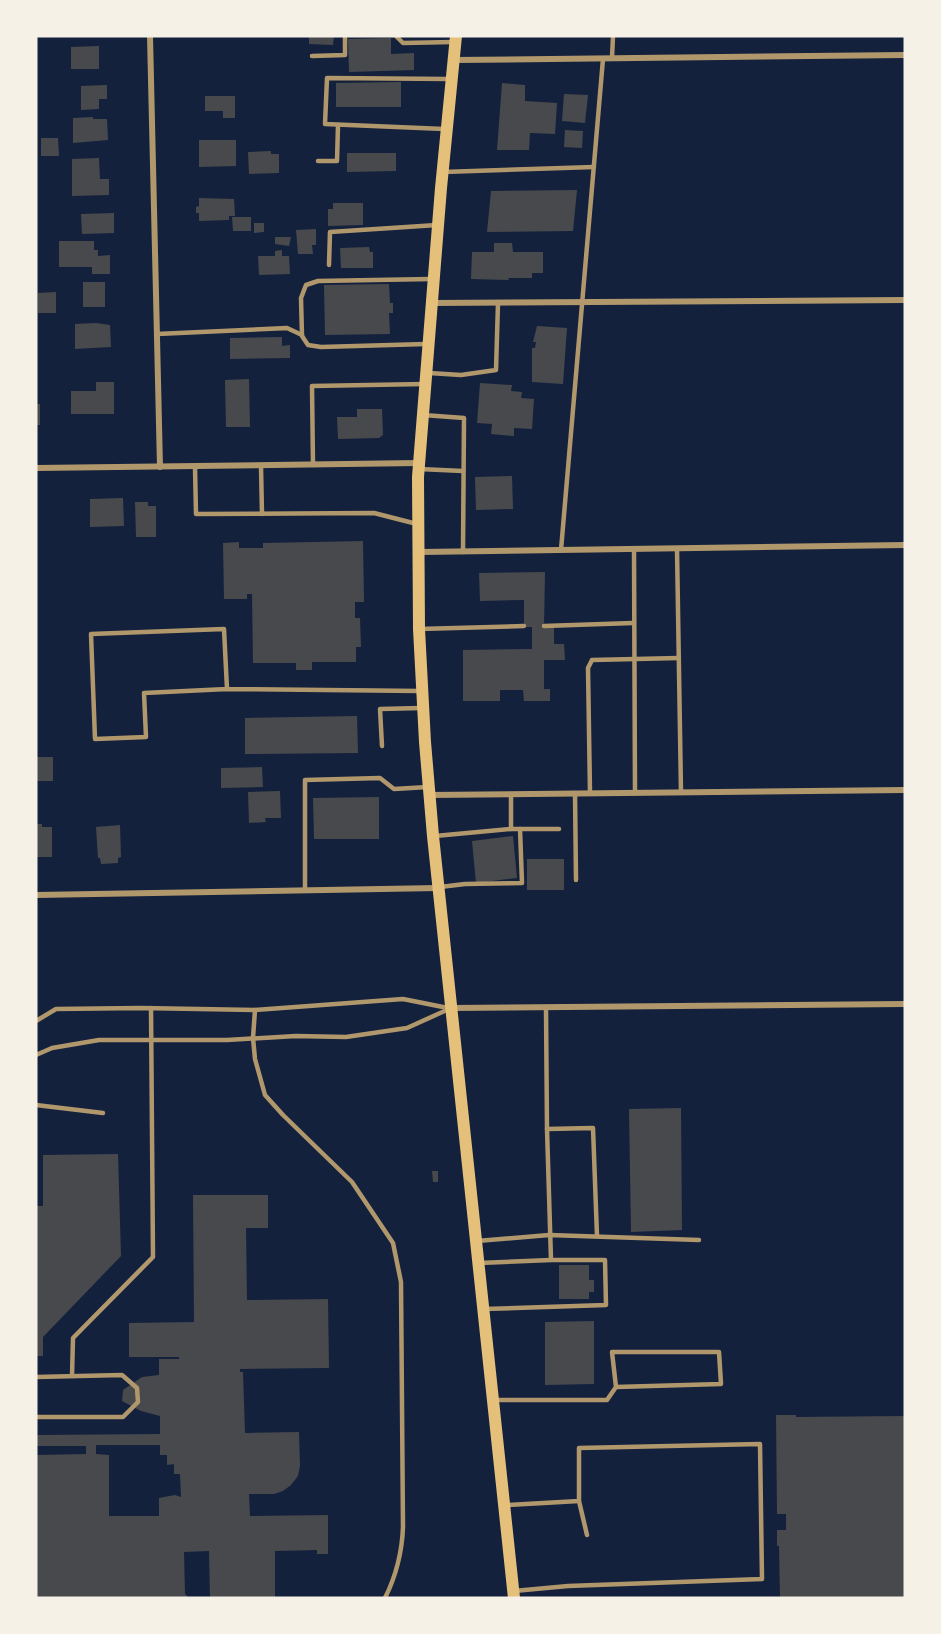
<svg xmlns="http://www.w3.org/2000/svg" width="941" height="1634" font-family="Overpass,sans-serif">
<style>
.building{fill:#48494c;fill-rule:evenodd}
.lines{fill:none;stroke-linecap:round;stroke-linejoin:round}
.service{stroke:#b1986c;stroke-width:4.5}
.minor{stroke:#b1986c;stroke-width:6}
.secondary{stroke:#e5c07b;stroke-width:12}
</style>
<rect width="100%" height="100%" fill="#14213d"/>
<g class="building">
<path d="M309 36H334L333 45 309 44Z"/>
<path d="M391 38V54L414 53V70L349 72 348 39Z"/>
<path d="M99 46V69H71V47Z"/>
<path d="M401 82V107H336V83Z"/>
<path d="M502 83 525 85V101L557 103 555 134 530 133 529 150H497Z"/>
<path d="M107 85V99H99V109L81 110V86Z"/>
<path d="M564 94 588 95 585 123 562 121Z"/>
<path d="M205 96H235V118H223V111H205Z"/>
<path d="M93 117V119H107L108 140 73 143V118Z"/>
<path d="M565 130 583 131 582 148 564 147Z"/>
<path d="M41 138H58L59 156H41Z"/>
<path d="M199 140H236V166L199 167Z"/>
<path d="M271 151V154H279V173L249 174 248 152Z"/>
<path d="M347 153H396V171L347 172Z"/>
<path d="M99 158 100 179H109V195L72 196V159Z"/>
<path d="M577 190 573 231 487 232 491 191Z"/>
<path d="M199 198 234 199 235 216H229V220L199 221V213H196V207L199 206Z"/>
<path d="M333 203H363V225L328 226V209H333Z"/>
<path d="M114 213V233L82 234 81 214Z"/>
<path d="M232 217H251V231H233Z"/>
<path d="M254 223H264V232L254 233Z"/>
<path d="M316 229V245H312L313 254H298L296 230Z"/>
<path d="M275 237H291L289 246 275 244Z"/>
<path d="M59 241H94V250H98V256L110 255V274H92V267H59Z"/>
<path d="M494 243H512L513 252H543V273H532V278H508L509 280 471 279 472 252H494Z"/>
<path d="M369 247 370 252H373V268H341L340 248Z"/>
<path d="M282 250V256H289L290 274 259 275 258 256H275V251Z"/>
<rect x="83" y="282" width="22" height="25"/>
<path d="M389 284 390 303H393V313H389L390 334 325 335 324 285Z"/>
<path d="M56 292V313H38V293Z"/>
<path d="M96 323 110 325 111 347 75 349V324Z"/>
<path d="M537 326 567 328 563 384 532 382V348H535L536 342H533Z"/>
<path d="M282 337V346L290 345V358L230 359V338Z"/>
<path d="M249 379 250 427H226L225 380Z"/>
<path d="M96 382H114V414H71V391H96Z"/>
<path d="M480 383 512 385 511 391 522 392 521 398 534 399 532 429 514 428V436L491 434 492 424 477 423Z"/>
<rect x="36" y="404" width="4" height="21"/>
<path d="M357 409H382L383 435 379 438 338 439 337 417H357Z"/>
<path d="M512 476 513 509 476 510 475 477Z"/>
<path d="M123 498 124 526 90 527V499Z"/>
<path d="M135 502H148V506H156V537H136Z"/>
<path d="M363 541 364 602H355V618H360L361 647H356V662H312V670H296V663H253L252 594H247V599H224L223 543 239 542V548H263V543Z"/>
<path d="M545 572 544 627H554V644H564L565 660H544V689H550V701H524L523 690H500V701H463V650L532 649V627H524V600L480 601 479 573Z"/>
<path d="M357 716 358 753 245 754V718Z"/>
<rect x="36" y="757" width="17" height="24"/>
<path d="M262 767 263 787 221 788V768Z"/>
<path d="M280 791 281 818H265L266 822 249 823 248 792Z"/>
<path d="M379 797V839H314L313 798Z"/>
<path d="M36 824H42V827H52V857H36Z"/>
<path d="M120 825 121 857 118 858V863L101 864 100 858H98L96 827Z"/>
<path d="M513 836 517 878 476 883 472 841Z"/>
<rect x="527" y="859" width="37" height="31"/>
<path d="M681 1108 682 1230 631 1232 629 1109Z"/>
<path d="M118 1154 121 1256 43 1337V1356H36V1206H43V1155Z"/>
<path d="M432 1171H438V1182H433Z"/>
<path d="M193 1195H268V1228H246L247 1300 328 1299 329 1368 240 1369V1372H243L245 1433 299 1432 300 1466 298 1476 291 1485 283 1491 274 1494H249L250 1516 328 1515V1554H317V1550L275 1551V1598H210L209 1551 184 1552 185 1594 189 1598H36V1455L86 1454V1446H36V1435L160 1434V1416L141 1411 122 1401 123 1390 142 1377 159 1375V1359H179V1357H129V1323L194 1322ZM96 1445H160V1455H167V1465L174 1464V1474H180L181 1497 175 1495 159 1498V1516H109V1455L96 1454Z"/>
<path d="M559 1265H589V1280H594V1292H589V1299H559Z"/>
<path d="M594 1321V1384L545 1385V1322Z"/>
<path d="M776 1415H796V1417L905 1416V1598H780L779 1546H777V1530H786V1514H777Z"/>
</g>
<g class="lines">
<g class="service">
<path d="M396 36 403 43 453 42"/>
<path d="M312 56 345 55V36"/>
<path d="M612 58 613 36"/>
<path d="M444 129 325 124 327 78 450 79"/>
<path d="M318 161H337L338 125"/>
<path d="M443 172 594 167"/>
<path d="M329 265 330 232 437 225"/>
<path d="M157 334 287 328 302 335"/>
<path d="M426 344 321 347 308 345 302 336 301 298 306 285 318 281 431 279"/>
<path d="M429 373 461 375 496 370 498 303"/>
<path d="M423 415 464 418 463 552"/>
<path d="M313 465 312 386 425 384"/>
<path d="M261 466 262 514"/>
<path d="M195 467 196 514 374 513 417 524"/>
<path d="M419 469 463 471"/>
<path d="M634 549 635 792"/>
<path d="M677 549 681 792"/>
<path d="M561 550 603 59"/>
<path d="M544 626 633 623"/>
<path d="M419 629 524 626"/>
<path d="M227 689 224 629 91 634 95 739 146 737 144 693 227 689 421 691"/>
<path d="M382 746 380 709 421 708"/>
<path d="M575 793 576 880"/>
<path d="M590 793 588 668 592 660 679 658"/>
<path d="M511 794V829"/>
<path d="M435 836 511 829H559"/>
<path d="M440 887 465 884 522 883 520 829"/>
<path d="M305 890V780L380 778 394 789 428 787"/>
<path d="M546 1008 547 1129"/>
<path d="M255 1010 253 1038 255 1059 265 1095 283 1115 352 1182 393 1243 401 1282 403 1527C402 1553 397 1574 385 1598"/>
<path d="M36 1021 56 1009 141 1008 255 1010 403 999 448 1008"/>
<path d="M36 1055 52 1048 99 1040H227L296 1036 346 1037 407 1028 449 1009"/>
<path d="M36 1105 103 1113"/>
<path d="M477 1241 549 1235 699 1240"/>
<path d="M479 1263 551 1260"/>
<path d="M484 1309 606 1305 605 1260H551L547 1129 593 1128 597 1236"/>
<path d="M72 1376 73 1338 153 1257 151 1008"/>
<path d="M36 1377 122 1375 137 1388 138 1402 123 1417H36"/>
<path d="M493 1400H607L616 1387 721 1384 719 1352H612L616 1387"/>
<path d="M579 1501 587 1535"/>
<path d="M506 1505 579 1501V1448L760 1444 762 1579 568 1586 514 1591"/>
</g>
<g class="minor">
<path d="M150 36 160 467"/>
<path d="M454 60 905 55"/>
<path d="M432 303 905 300"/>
<path d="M36 468 419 463"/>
<path d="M420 552 905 545"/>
<path d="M429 795 905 790"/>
<path d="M36 895 438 888"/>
<path d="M452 1008 905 1004"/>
</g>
<path class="secondary" d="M456 36 441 188 418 477 419 629 425 742 433 836 514 1598"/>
</g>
<rect width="941" height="1634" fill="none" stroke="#f6f1e7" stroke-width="75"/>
</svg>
